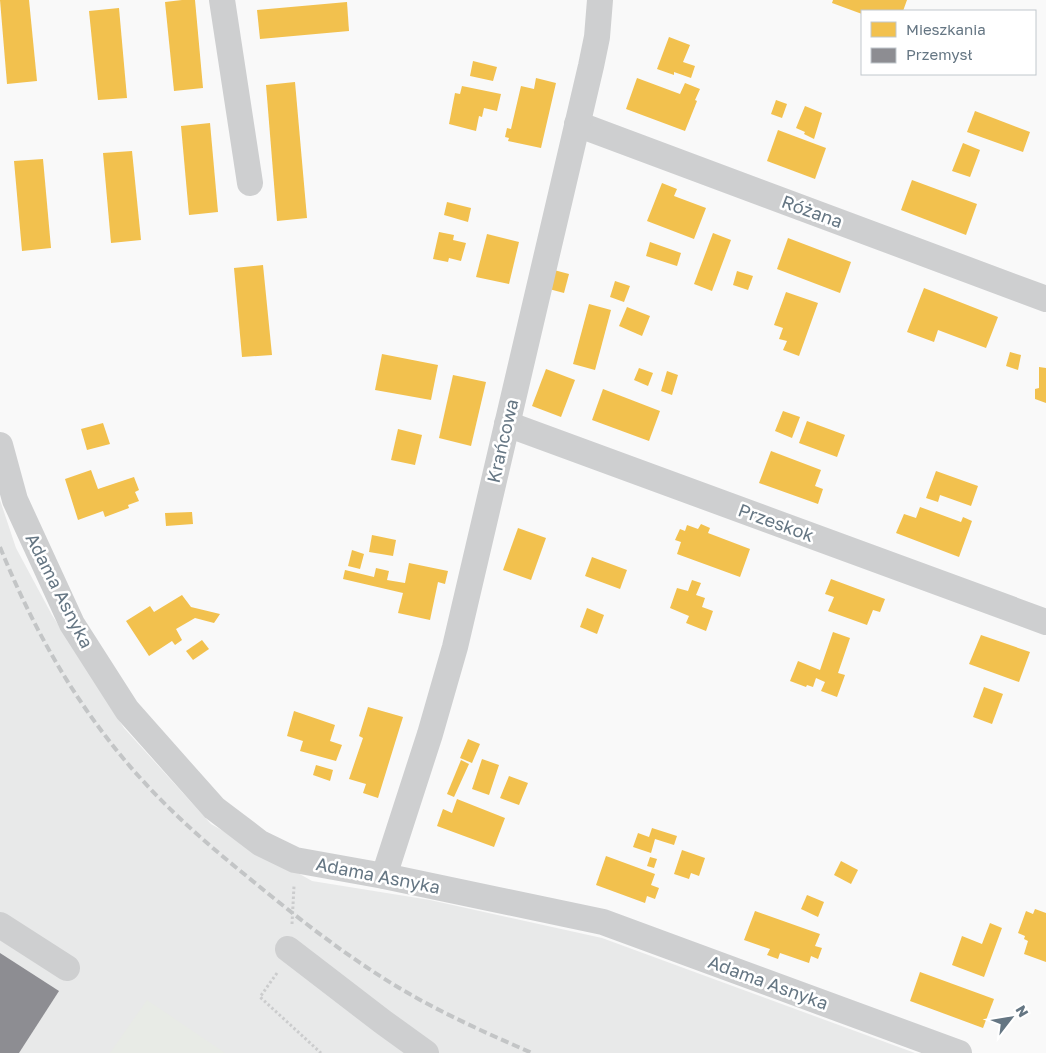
<svg xmlns="http://www.w3.org/2000/svg" width="1046" height="1053" font-family="'Golos Text',sans-serif">
<style>
.built{fill:#e8e9e9}
.green{fill:#e8ebe6}
.homes{fill:#f2c14e}
.industry{fill:#8d8d92}
.lines{fill:none;stroke-linecap:round;stroke-linejoin:round}
.path{stroke:#cbcccd;stroke-width:3;stroke-dasharray:2.5 2.5;stroke-linecap:butt}
.minor{stroke:#cecfd0;stroke-width:26}
.rail{stroke:#c3c5c6;stroke-width:4;stroke-dasharray:8 4;stroke-linecap:butt}
.labels{text-anchor:middle;stroke-width:5;stroke-linejoin:round;paint-order:stroke}
.street-label{font-size:18px;fill:#657683;stroke:#fff}
</style>
<rect width="100%" height="100%" fill="#f9f9f9"/>
<path class="built" d="M0 500 16 548 52 615 124 728 211 824 312 881 430 900 602 938 915 1053H0Z"/>
<path class="green" d="M147 1000 225 1053H226H110Z"/>
<g class="homes">
<path d="M0 0H29L37 81 7 84Z"/>
<path d="M182 0H195L203 88 174 91 165 2Z"/>
<path d="M833 0H907L903 11H862V14L832 3Z"/>
<path d="M347 2 349 31 260 39 257 10Z"/>
<path d="M119 8 127 98 98 100 89 11Z"/>
<path d="M669 37 690 45 683 62 695 66 691 78 674 72V75L657 69Z"/>
<path d="M473 61 497 67 493 81 470 76Z"/>
<path d="M536 78 556 83 541 148 508 141 509 138 505 137 507 128 511 129 521 86 534 89Z"/>
<path d="M637 78 680 94 685 83 700 89 695 100 697 101 685 131 626 109Z"/>
<path d="M295 82 307 218 277 221 266 85Z"/>
<path d="M462 86 501 94 497 111 484 108 482 117 479 116 476 131 449 124 455 93 460 94Z"/>
<path d="M776 100 787 104 782 118 771 114Z"/>
<path d="M805 106 822 113 814 139 804 134 805 132 796 128Z"/>
<path d="M975 111 1030 132 1023 152 967 132Z"/>
<path d="M210 123 218 212 189 215 181 126Z"/>
<path d="M778 130 826 148 815 179 767 161Z"/>
<path d="M963 143 980 150 970 177 952 171Z"/>
<path d="M132 151 141 240 111 243 103 153Z"/>
<path d="M43 159 51 248 22 251 14 161Z"/>
<path d="M912 180 977 204 966 235 901 210Z"/>
<path d="M662 183 677 189 674 196 706 208 694 239 647 221Z"/>
<path d="M447 202 471 208 468 222 444 215Z"/>
<path d="M439 232 454 235 453 240 466 243 461 261 449 258 448 262 433 259Z"/>
<path d="M713 233 731 240 712 291 694 284Z"/>
<path d="M487 234 519 242 509 284 476 277Z"/>
<path d="M788 238 851 262 840 293 777 269Z"/>
<path d="M650 242 681 253 677 266 646 256Z"/>
<path d="M263 265 272 355 242 357 234 268Z"/>
<path d="M554 270 569 274 564 293 549 289Z"/>
<path d="M737 271 753 276 748 290 733 285Z"/>
<path d="M615 281 630 286 624 302 610 297Z"/>
<path d="M924 288 998 317 986 348 938 330 934 342 907 332Z"/>
<path d="M786 292 818 303 799 356 783 350 787 341 779 339 783 328 774 325Z"/>
<path d="M589 304 611 310 595 370 573 364Z"/>
<path d="M627 307 650 316 642 336 619 326Z"/>
<path d="M1010 352 1021 355 1018 370 1006 366Z"/>
<path d="M382 354 438 365 431 400 375 390Z"/>
<path d="M1039 367 1046 368V403L1035 399V389L1039 388Z"/>
<path d="M639 368 653 373 648 386 634 380Z"/>
<path d="M546 369 575 380 561 417 532 406Z"/>
<path d="M667 371 678 375 672 395 661 391Z"/>
<path d="M453 375 486 382 471 446 439 438Z"/>
<path d="M603 389 660 411 649 441 592 420Z"/>
<path d="M783 411 800 417 792 438 775 431Z"/>
<path d="M807 421 845 435 837 457 799 443Z"/>
<path d="M103 423 110 444 87 450 81 429Z"/>
<path d="M398 429 422 435 415 465 391 460Z"/>
<path d="M771 451 821 470 815 486 823 489 818 504 759 483Z"/>
<path d="M91 470 98 489 134 477 139 490 135 492 139 501 128 505 129 508 105 517 103 511 78 520 65 479Z"/>
<path d="M936 471 978 486 971 506 940 495 938 502 926 498Z"/>
<path d="M920 507 961 522 963 517 972 521 959 557 896 533 904 514 916 518Z"/>
<path d="M192 512 193 524 166 526 165 513Z"/>
<path d="M701 524 710 528 708 533 750 549 740 577 677 554 681 542 675 540 680 529 685 531 687 525 698 529Z"/>
<path d="M518 528 546 538 531 580 503 570Z"/>
<path d="M372 535 396 540 393 556 369 552Z"/>
<path d="M352 550 364 554 360 569 348 566Z"/>
<path d="M592 557 627 570 620 589 585 576Z"/>
<path d="M409 563 448 571 445 584 438 582 430 620 398 613 403 593 343 579 345 570 374 577 376 568 389 571 387 580 405 583Z"/>
<path d="M831 579 885 599 880 612 873 610 867 625 828 611 834 597 825 594Z"/>
<path d="M692 580 701 583 696 595 705 598 702 607 713 611 706 631 686 623 689 616 670 608 677 588 688 591Z"/>
<path d="M182 595 191 607 220 614 214 623 195 618 176 629 182 640 175 645 172 641 149 656 126 621 150 606 154 612Z"/>
<path d="M587 608 604 615 597 634 580 627Z"/>
<path d="M833 632 850 638 838 673 845 675 837 697 821 691 825 682 816 678 813 687 807 685 806 687 790 681 798 661 820 670Z"/>
<path d="M981 635 1030 652 1019 682 969 664Z"/>
<path d="M202 640 209 649 193 660 186 651Z"/>
<path d="M984 687 1003 694 992 724 973 717Z"/>
<path d="M368 707 403 717 378 798 363 793 366 784 349 779 363 738 359 736Z"/>
<path d="M294 711 335 725 330 741 342 745 336 761 300 751 303 741 287 736Z"/>
<path d="M468 739 480 744 472 763 460 758Z"/>
<path d="M482 759 499 765 489 795 472 789Z"/>
<path d="M461 760 469 764 454 797 447 794Z"/>
<path d="M316 765 333 770 330 781 313 775Z"/>
<path d="M509 776 528 783 519 805 500 798Z"/>
<path d="M457 799 505 818 494 847 437 826 443 809 452 813Z"/>
<path d="M652 828 677 836 674 845 655 839 651 853 633 847 638 833 649 837Z"/>
<path d="M682 850 705 858 699 876 691 873 689 879 674 874Z"/>
<path d="M606 856 655 874 651 885 659 888 655 899 647 896 645 903 596 885Z"/>
<path d="M650 857 657 859 654 868 647 866Z"/>
<path d="M841 861 858 870 851 884 834 875Z"/>
<path d="M807 895 824 902 818 917 801 909Z"/>
<path d="M1035 909 1046 913V962L1024 954 1028 941 1024 939 1025 936 1018 933 1026 911 1033 914Z"/>
<path d="M755 911 820 934 815 946 822 948 818 959 811 956 809 963 780 953 778 959 767 955 770 949 744 940Z"/>
<path d="M990 923 1002 928 984 977 952 965 962 936 982 944Z"/>
<path d="M920 972 994 999 983 1028 910 1001Z"/>
</g>
<path class="industry" d="M0 953 59 991 19 1053H0Z"/>
<g class="lines">
<g class="path">
<path d="M292 924 294 886"/>
<path d="M277 973 260 997 321 1053"/>
</g>
<g class="minor">
<path d="M222 0 250 183"/>
<path d="M577 124 1046 299"/>
<path d="M507 424 1046 622"/>
<path d="M0 445 15 500 72 624 127 710 214 808 260 843 295 860 384 876 603 922 959 1053"/>
<path d="M384 876 430 734 455 647 591 66 597 37 600 0"/>
<path d="M0 925 67 968"/>
<path d="M288 949 383 1022 426 1053"/>
</g>
<path class="rail" d="M0 547C28 616 62 680 107 738 145 788 190 830 238 869 289 911 340 952 396 986 439 1012 486 1033 532 1053"/>
</g>
<g class="labels">
<g class="street-label">
<text transform="translate(812 212) rotate(20)" y="6">Różana</text>
<text transform="translate(503 441) rotate(-77)" y="6">Krańcowa</text>
<text transform="translate(776 523) rotate(20)" y="6">Przeskok</text>
<text transform="translate(59 591) rotate(63)" y="6">Adama Asnyka</text>
<text transform="translate(378 876) rotate(11)" y="6">Adama Asnyka</text>
<text transform="translate(768 983) rotate(20)" y="6">Adama Asnyka</text>
</g>
</g>
<rect x="861" y="10" width="175" height="65" fill="#ffffff" stroke="#c1c8cd"/>
<rect x="871" y="22" width="25" height="15" fill="#f2c14e" stroke="#c1c8cd"/>
<text x="906" y="35" font-size="15" fill="#657683">Mieszkania</text>
<rect x="871" y="48" width="25" height="15" fill="#8d8d92" stroke="#c1c8cd"/>
<text x="906" y="60" font-size="15" fill="#657683">Przemysł</text>
<g transform="translate(1011 1018) rotate(59)" stroke="#ffffff" stroke-width="4" paint-order="stroke">
<path d="M0-4L9 19L0 12L-9 19Z" fill="#657683"/>
<text y="-8" font-size="14" font-weight="bold" text-anchor="middle" fill="#657683">N</text>
</g>
</svg>
